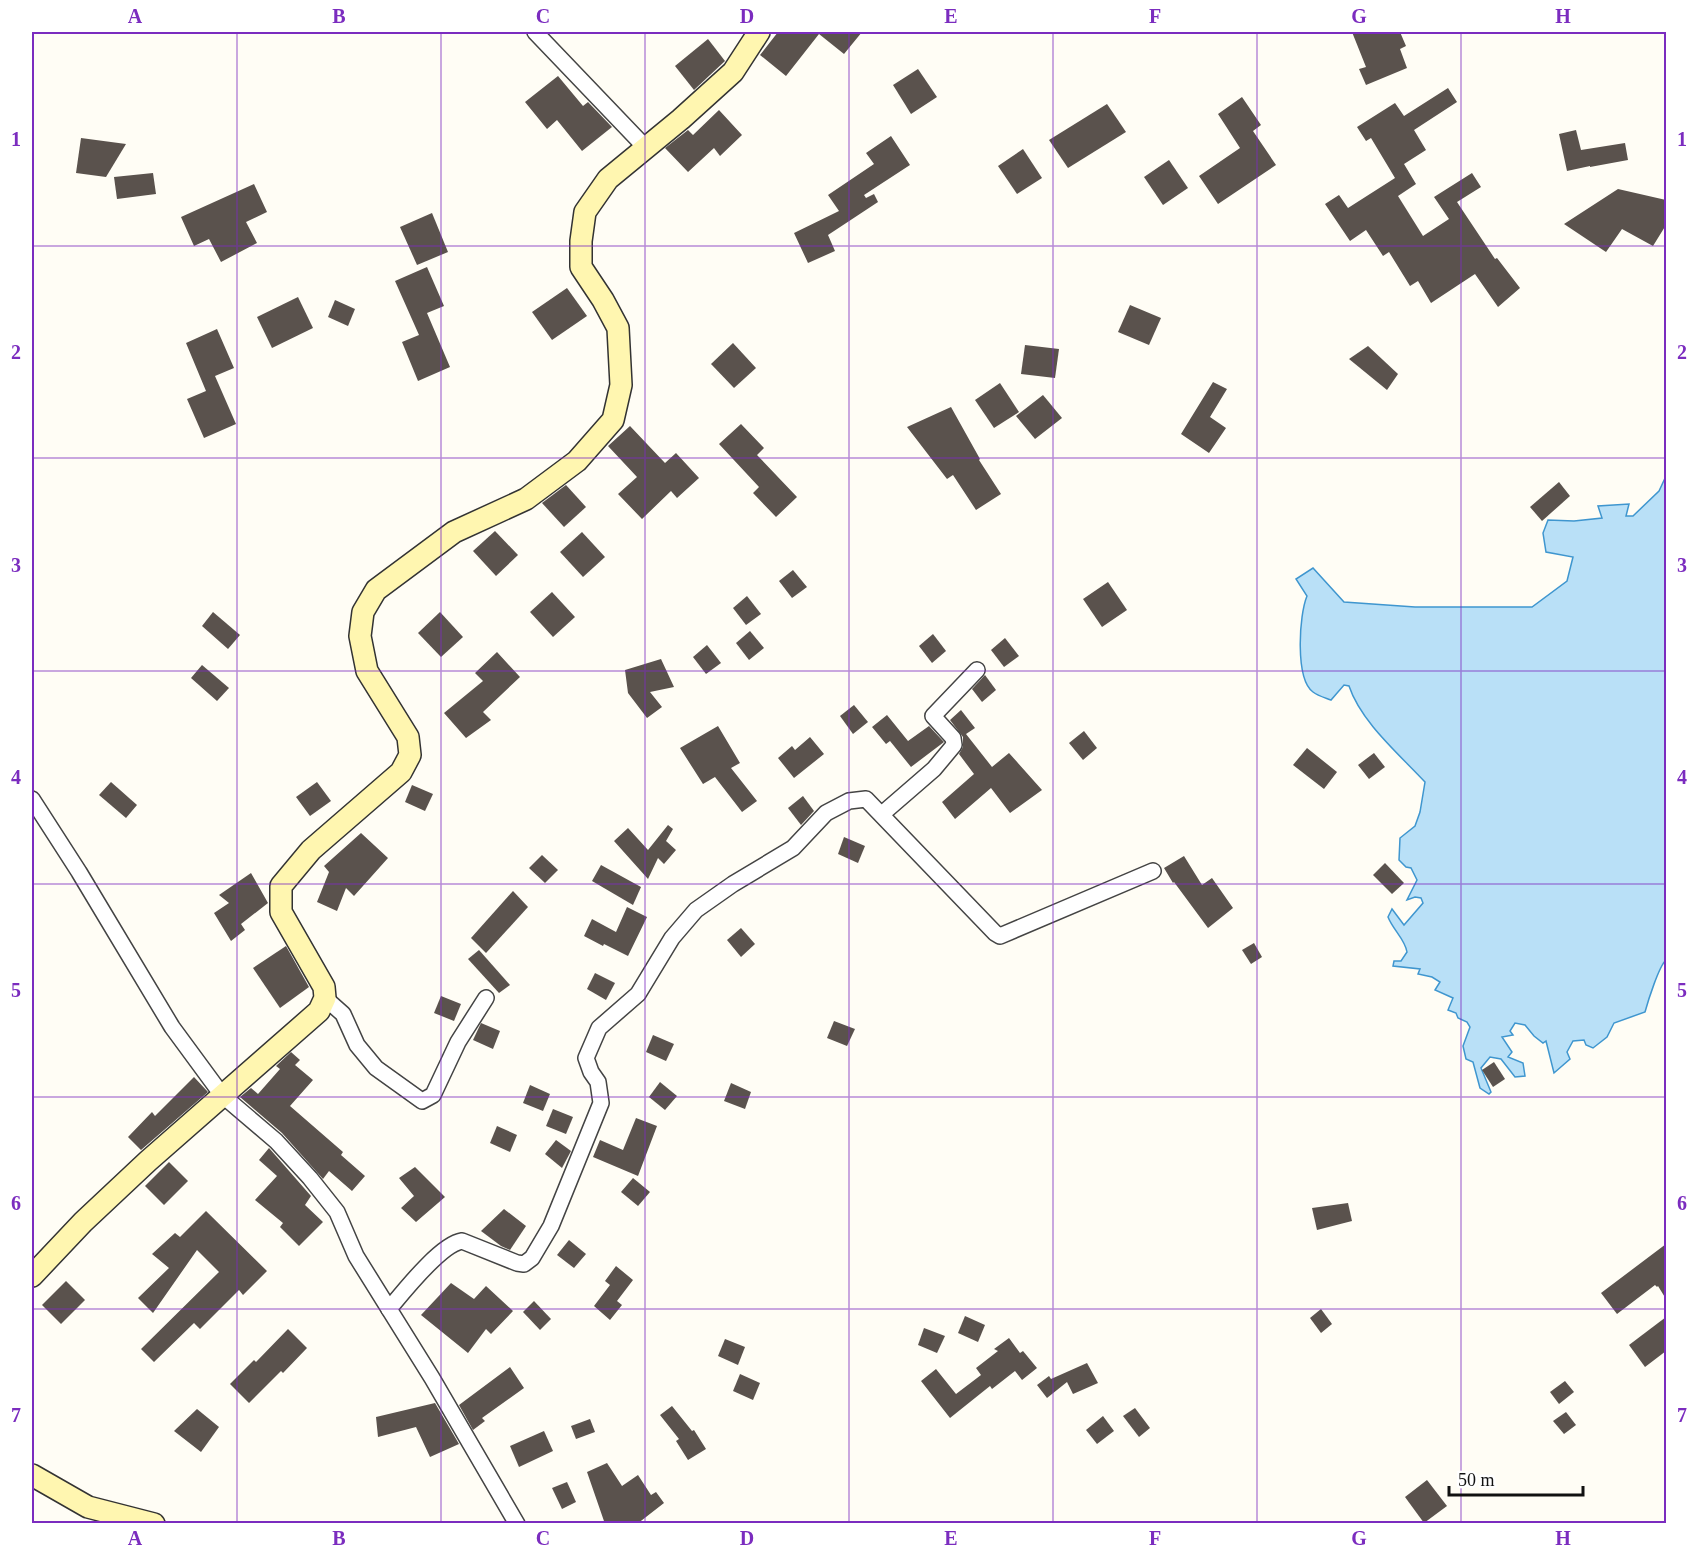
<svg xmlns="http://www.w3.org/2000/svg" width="1698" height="1555" font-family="Georgia,serif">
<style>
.water{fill:#b9e0f7;stroke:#3f96cf;stroke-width:1.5}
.building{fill:#5a524d}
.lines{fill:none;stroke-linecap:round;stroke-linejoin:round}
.street-casing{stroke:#444;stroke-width:18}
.secondary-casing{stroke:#333;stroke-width:24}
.street{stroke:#fff;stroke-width:15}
.secondary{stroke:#fff6b0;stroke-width:21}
.grid{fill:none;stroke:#7b2cbf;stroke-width:1.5;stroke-opacity:0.55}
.neatline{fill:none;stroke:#7b2cbf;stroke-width:2}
.grid-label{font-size:20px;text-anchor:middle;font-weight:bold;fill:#7b2cbf}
</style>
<rect width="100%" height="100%" fill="#fffdf5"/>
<path class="water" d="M1666 476V960C1659 966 1648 1001 1645 1012L1614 1023 1607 1037 1593 1048 1586 1045 1584 1040 1573 1041 1567 1052 1570 1059 1554 1073 1546 1041 1543 1043 1534 1036 1525 1025 1515 1023 1510 1031 1513 1035 1502 1037 1512 1052 1508 1057 1523 1063 1525 1076 1515 1077 1501 1059 1490 1057 1481 1068 1491 1092 1489 1094 1480 1088 1473 1062 1466 1059 1463 1046 1470 1027 1467 1022 1458 1018 1456 1013 1448 1010 1453 998 1435 990 1440 982 1432 977 1418 974 1420 969 1393 966 1394 961H1401L1407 952C1405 939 1393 930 1388 917L1392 909 1404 925 1423 903 1421 898 1415 897 1407 900 1417 880 1411 868 1406 867 1399 860 1400 838 1415 826 1420 812 1425 782C1399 754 1361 722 1349 686L1344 685 1331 700C1326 698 1318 696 1313 692 1295 679 1299 615 1307 596L1296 579 1313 568 1344 602 1415 607H1532L1567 581 1573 557 1546 552 1543 533 1548 520 1574 521 1602 518 1598 506 1629 504 1626 516H1633L1659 491Z"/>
<g class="building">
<path d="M778 32H862L844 54 819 34 786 76 760 55Z"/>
<path d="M1352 32H1400L1406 46 1400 49 1407 68 1366 85 1359 69 1366 67Z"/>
<path d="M708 39 725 61 694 90 675 66Z"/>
<path d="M918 69 937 97 911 114 893 85Z"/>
<path d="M558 76 583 106 588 102 612 127 582 151 557 120 547 129 525 102Z"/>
<path d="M1448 88 1457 102 1414 130 1426 150 1404 164 1416 184 1398 196 1423 236 1449 219 1434 197 1472 173 1481 187 1457 202 1495 259 1497 258 1520 288 1498 307 1475 274 1431 303 1418 281 1410 286 1389 252 1383 256 1366 230 1350 241 1325 204 1339 195 1348 208 1395 178 1371 138 1366 141 1357 127 1395 103 1404 116Z"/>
<path d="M1242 97 1261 125 1253 131 1276 165 1218 204 1199 176 1240 148 1218 114Z"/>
<path d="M1107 104 1126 132 1068 168 1049 140Z"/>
<path d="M719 110 742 135 720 156 714 148 688 172 665 148 688 130 693 135Z"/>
<path d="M1576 130 1581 150 1625 143 1628 160 1590 167V166L1567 171 1559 134Z"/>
<path d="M891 136 910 165 864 195 866 198 874 194 878 202 828 235 835 251 808 263 794 233 839 211 828 195 874 164 866 153Z"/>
<path d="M81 138 126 144 106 177 76 173Z"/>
<path d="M1023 149 1042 178 1017 194 998 166Z"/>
<path d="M1169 160 1188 188 1163 205 1144 177Z"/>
<path d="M153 173 156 194 117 199 114 177Z"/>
<path d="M254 184 267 212 246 222 257 243 221 262 209 239 194 246 181 217Z"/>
<path d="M1618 189 1666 200V225L1653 246 1622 229 1606 252 1564 224Z"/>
<path d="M432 213 448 252 417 265 400 227Z"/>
<path d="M427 267 444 306 427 313 450 367 418 381 402 342 419 335 395 281Z"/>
<path d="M567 288 587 316 552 340 532 312Z"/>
<path d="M298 297 313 328 272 348 257 317Z"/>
<path d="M335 300 355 309 348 326 328 317Z"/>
<path d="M1130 305 1161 318 1149 345 1118 332Z"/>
<path d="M217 329 234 368 215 376 236 424 204 438 187 399 206 391 186 343Z"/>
<path d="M733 343 756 368 734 388 711 364Z"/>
<path d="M1025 345 1059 349 1055 378 1021 374Z"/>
<path d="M1368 346 1398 374 1387 390 1349 359Z"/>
<path d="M1213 382 1227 389 1210 417 1226 428 1209 453 1181 434Z"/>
<path d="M1000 383 1019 412 994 428 975 400Z"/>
<path d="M1043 395 1062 418 1035 439 1016 416Z"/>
<path d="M951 407 980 459 979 460 1001 494 976 510 953 475 947 479 907 427Z"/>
<path d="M741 424 764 448 757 455 797 497 776 517 753 493 759 487 719 444Z"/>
<path d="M630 426 665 463 676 453 699 478 677 498 671 491 642 519 618 494 637 477 608 446Z"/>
<path d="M1559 482 1570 496 1542 521 1530 507Z"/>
<path d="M566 485 586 507 564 527 542 503Z"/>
<path d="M495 531 518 555 496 576 473 551Z"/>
<path d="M582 532 605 557 583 577 560 552Z"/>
<path d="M793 570 807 587 792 598 779 581Z"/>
<path d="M1108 582 1127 610 1102 627 1083 599Z"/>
<path d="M552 592 575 617 553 637 530 612Z"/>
<path d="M747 596 761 614 746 625 733 608Z"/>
<path d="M213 612 240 635 228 649 202 626Z"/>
<path d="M440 612 463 637 441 657 418 633Z"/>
<path d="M750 631 764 648 749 660 736 643Z"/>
<path d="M933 634 946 651 932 663 919 646Z"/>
<path d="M1005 638 1019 656 1004 667 991 650Z"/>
<path d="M707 645 721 663 706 674 693 657Z"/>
<path d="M497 652 520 677 483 712 491 720 466 738 444 713 483 681 475 673Z"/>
<path d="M661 659 674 687 650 692 662 707 647 718 628 693 625 670Z"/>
<path d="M202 665 229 688 217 701 191 678Z"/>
<path d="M985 675 996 690 982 702 972 689Z"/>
<path d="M854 705 868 722 853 734 840 716Z"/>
<path d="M961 710 975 728 966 734 992 767 1009 753 1042 790 1010 813 991 788 955 819 942 802 974 774 959 754 963 747V737L950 720Z"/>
<path d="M887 715 908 741 929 726 944 742 911 767 890 741 886 744 872 727Z"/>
<path d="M718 726 740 763 731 768 757 801 742 812 715 777 703 784 680 748Z"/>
<path d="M1084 731 1097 748 1083 760 1069 743Z"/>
<path d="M810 737 824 754 794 778 778 758 792 746 795 750Z"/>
<path d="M1307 748 1337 772 1324 789 1293 765Z"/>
<path d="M1374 753 1385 767 1369 779 1358 765Z"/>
<path d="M111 782 137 805 126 818 99 795Z"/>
<path d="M317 782 331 801 310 816 296 797Z"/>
<path d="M412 785 433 794 425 811 405 802Z"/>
<path d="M803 796 814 811 801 825 788 808Z"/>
<path d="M668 825 673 829 666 841 676 850 664 864 658 858 648 879 614 841 628 828 648 850Z"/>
<path d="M361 833 388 858 354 896 346 888 337 911 317 902 329 872 324 866Z"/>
<path d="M844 837 865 846 858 863 838 854Z"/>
<path d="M542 855 558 870 545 883 529 868Z"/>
<path d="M1184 856 1202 885 1212 878 1233 908 1208 928 1174 882 1173 883 1164 868Z"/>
<path d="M1385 863 1404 883 1392 894 1373 875Z"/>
<path d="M601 865 641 887 633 905 592 881Z"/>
<path d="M251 873 268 903 241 924 245 930 231 941 214 913 229 903 219 895Z"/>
<path d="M513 891 528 907 486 953 471 938Z"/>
<path d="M627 907 647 917 628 956 604 944 603 946 584 936 592 919 616 932Z"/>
<path d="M741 928 755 944 741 957 727 940Z"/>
<path d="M1254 943 1262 957 1251 964 1242 950Z"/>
<path d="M286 946 309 987 280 1008 253 968Z"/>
<path d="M479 950 510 985 499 993 468 959Z"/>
<path d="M595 973 615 983 606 1000 587 989Z"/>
<path d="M441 996 461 1004 454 1021 434 1013Z"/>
<path d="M834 1021 855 1029 847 1046 827 1038Z"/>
<path d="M481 1023 500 1031 493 1049 473 1040Z"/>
<path d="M653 1035 674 1044 666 1061 646 1052Z"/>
<path d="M291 1052 300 1060 295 1065 313 1080 290 1106 343 1152 341 1155 365 1176 352 1191 329 1171 323 1179 282 1133 240 1097 251 1088 258 1094 280 1069 276 1066Z"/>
<path d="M1494 1062 1505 1079 1493 1087 1482 1070Z"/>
<path d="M194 1077 208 1092 141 1150 128 1137 152 1112 155 1116Z"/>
<path d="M660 1082 677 1096 665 1110 649 1097Z"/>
<path d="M731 1083 751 1092 745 1109 724 1101Z"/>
<path d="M530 1085 550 1094 543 1111 523 1103Z"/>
<path d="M553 1109 573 1117 566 1134 546 1126Z"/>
<path d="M636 1118 657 1126 638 1176 593 1157 600 1140 623 1150Z"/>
<path d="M497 1126 517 1135 510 1152 490 1143Z"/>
<path d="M556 1140 571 1151 562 1168 545 1154Z"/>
<path d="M269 1148 311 1196 305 1205 323 1222 299 1246 280 1227 283 1223 255 1200 277 1176 259 1160Z"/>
<path d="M169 1162 188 1181 164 1205 145 1186Z"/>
<path d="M415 1167 445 1197 416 1222 401 1208 414 1196 399 1178Z"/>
<path d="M633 1178 650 1192 638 1206 621 1192Z"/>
<path d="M1348 1203 1352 1221 1317 1230 1312 1208Z"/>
<path d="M504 1209 526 1226 510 1250 501 1246 481 1231Z"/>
<path d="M206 1211 267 1271 243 1295 239 1290 200 1329 194 1323 154 1362 141 1349 219 1272 197 1250 153 1313 138 1298 169 1268 152 1254 175 1233 180 1237Z"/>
<path d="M569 1240 586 1254 574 1268 557 1255Z"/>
<path d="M1666 1244V1299L1658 1286 1657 1287 1655 1285 1617 1314 1601 1293Z"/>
<path d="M616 1266 633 1280 617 1301 622 1305 610 1320 594 1306 610 1285 605 1281Z"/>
<path d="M66 1281 85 1300 61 1324 42 1305Z"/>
<path d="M451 1283 474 1299 486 1286 513 1311 491 1334 486 1329 468 1353 421 1315Z"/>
<path d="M534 1301 551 1319 540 1330 523 1312Z"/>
<path d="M1321 1309 1332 1324 1321 1333 1310 1318Z"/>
<path d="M965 1316 985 1325 978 1342 958 1333Z"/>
<path d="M1666 1317V1351L1645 1367 1629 1345Z"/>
<path d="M924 1328 945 1336 937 1353 918 1345Z"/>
<path d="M288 1329 307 1348 283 1373 281 1371 249 1403 230 1384 254 1360 256 1362Z"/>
<path d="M1009 1338 1020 1353 1023 1351 1037 1368 1022 1380 1015 1371 992 1389 990 1386 950 1418 921 1381 936 1369 956 1394 981 1375 976 1368 998 1351 994 1349Z"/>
<path d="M725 1339 745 1347 738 1365 718 1356Z"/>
<path d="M1087 1363 1098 1383 1073 1394 1067 1382 1047 1398 1037 1385 1049 1376 1051 1379Z"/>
<path d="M510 1367 524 1388 482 1418 485 1421 473 1430 459 1405Z"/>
<path d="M740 1374 760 1383 753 1400 733 1391Z"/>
<path d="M1565 1381 1574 1392 1559 1404 1550 1392Z"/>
<path d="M435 1403 459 1444 430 1457 416 1427 378 1437 376 1417Z"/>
<path d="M672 1406 692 1431 694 1430 706 1449 688 1460 676 1441 679 1439 660 1415Z"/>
<path d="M1135 1408 1150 1428 1139 1437 1123 1416Z"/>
<path d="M197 1409 219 1427 201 1452 174 1431Z"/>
<path d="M1566 1412 1576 1425 1564 1434 1553 1421Z"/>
<path d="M1103 1416 1114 1431 1097 1444 1086 1430Z"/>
<path d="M590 1419 595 1432 576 1439 571 1426Z"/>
<path d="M544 1431 553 1451 519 1467 510 1446Z"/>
<path d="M607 1463 622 1486 638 1475 651 1495 656 1492 664 1503 637 1524H605L587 1472Z"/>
<path d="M1427 1480 1447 1506 1424 1523 1405 1497Z"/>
<path d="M567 1482 576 1502 562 1509 552 1488Z"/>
</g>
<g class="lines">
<g class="street-casing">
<g id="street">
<path d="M535 32 646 148"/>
<path d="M32 799 79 872 172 1027 222 1095 276 1141 310 1178 337 1212 356 1256 432 1378 517 1524"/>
<path d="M882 814 934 769 954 745 953 738 933 716 977 670"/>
<path d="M325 998 343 1014 357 1045 376 1068 422 1101 433 1095 458 1042 486 998"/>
<path d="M389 1309C404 1291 441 1244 462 1241L517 1263 524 1264 532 1258 551 1226 601 1103 598 1082 591 1072 586 1058 599 1028 638 994 672 938 696 910 733 884 793 848 826 813 849 801 866 799 995 933 1000 936 1153 871"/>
</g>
</g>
<g class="secondary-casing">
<g id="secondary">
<path d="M32 1276 83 1222 148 1161 319 1011 325 998 324 987 281 912V886L311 850 401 772 410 755 408 737 367 671 360 636 363 612 376 590 454 532 526 499 577 461 613 420 621 385 618 328 603 300 581 267V241L585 212 608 179 681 119 733 72 759 32"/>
<path d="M32 1475 88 1507 154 1524"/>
</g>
</g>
<use href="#street" class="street"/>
<use href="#secondary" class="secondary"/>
</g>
<path class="grid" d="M237 32V1524M441 32V1524M645 32V1524M849 32V1524M1053 32V1524M1257 32V1524M1461 32V1524M32 246H1666M32 458H1666M32 671H1666M32 884H1666M32 1097H1666M32 1309H1666"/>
<rect width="1698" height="1555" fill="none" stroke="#ffffff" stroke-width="66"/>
<path d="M1449 1486v9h134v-9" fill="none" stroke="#111111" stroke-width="3"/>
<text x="1458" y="1486" font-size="18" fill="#111111" stroke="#ffffff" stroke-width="4.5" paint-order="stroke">50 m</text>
<rect x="33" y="33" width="1632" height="1489" class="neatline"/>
<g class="grid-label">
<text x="135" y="23">A</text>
<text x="339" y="23">B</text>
<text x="543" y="23">C</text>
<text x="747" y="23">D</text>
<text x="951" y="23">E</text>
<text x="1155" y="23">F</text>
<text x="1359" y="23">G</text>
<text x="1563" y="23">H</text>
<text x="16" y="146">1</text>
<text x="1682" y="146">1</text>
<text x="16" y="359">2</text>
<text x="1682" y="359">2</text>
<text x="16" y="572">3</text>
<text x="1682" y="572">3</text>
<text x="16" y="784">4</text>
<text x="1682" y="784">4</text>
<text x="16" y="997">5</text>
<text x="1682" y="997">5</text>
<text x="16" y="1210">6</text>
<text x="1682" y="1210">6</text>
<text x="16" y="1422">7</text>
<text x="1682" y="1422">7</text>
<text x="135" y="1545">A</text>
<text x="339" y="1545">B</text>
<text x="543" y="1545">C</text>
<text x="747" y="1545">D</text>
<text x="951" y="1545">E</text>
<text x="1155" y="1545">F</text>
<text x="1359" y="1545">G</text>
<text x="1563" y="1545">H</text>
</g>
</svg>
